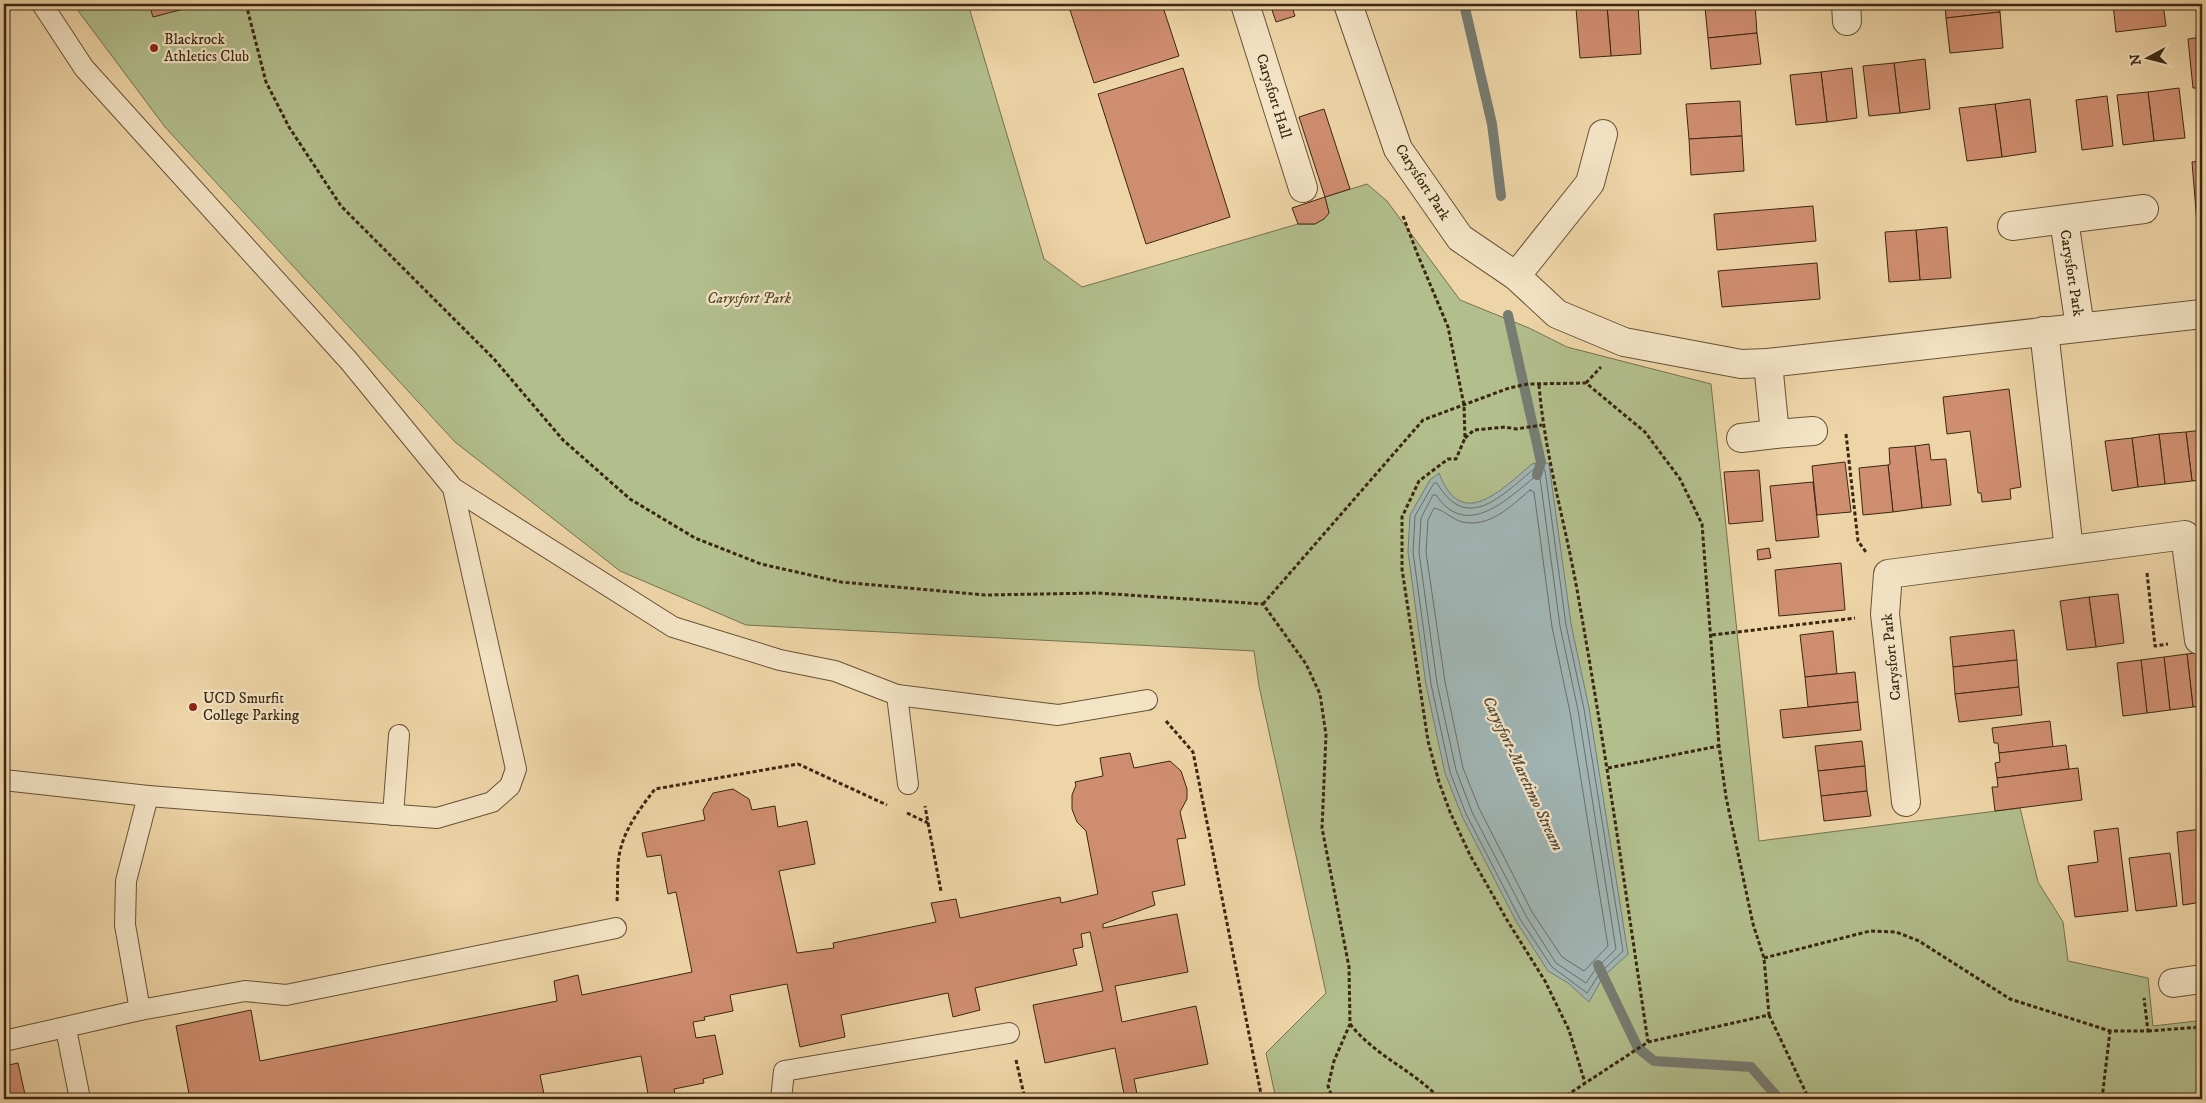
<svg xmlns="http://www.w3.org/2000/svg" width="2206" height="1103" font-family="'IM FELL DW Pica',serif">
<style>
.green{fill:#b2be8c;stroke:#76724f}
.water{fill:#a0b5b4;stroke:#777c73}
.lines{fill:none;stroke-linecap:round;stroke-linejoin:round}
.shore{stroke:#6d6e63;stroke-width:1}
.stream{stroke:#777c73;stroke-width:10}
.building{fill:#d08e70;stroke:#3a2712}
.service-casing{stroke:#675237;stroke-width:22}
.minor-casing{stroke:#675237;stroke-width:30}
.path{stroke:#3a2712;stroke-width:3;stroke-dasharray:4 2.5;stroke-linecap:butt}
.service{stroke:#f4e4c6;stroke-width:20}
.minor{stroke:#f4e4c6;stroke-width:28}
.poi-dot{fill:#8f2418;stroke:#f4e4c6;stroke-width:2}
.labels{text-anchor:middle;stroke-width:4.5;stroke-linejoin:round;paint-order:stroke}
.poi-label{font-size:15px;fill:#3a2712;stroke:#f4e4c6;text-anchor:start}
.street-label{font-size:15px;fill:#3a2712;stroke:#f4e4c6}
.park-label{font-size:15px;font-style:italic;fill:#584d30;stroke:#f4e4c6}
.water-label{font-size:16px;font-style:italic;fill:#544a3a;stroke:#f4e4c6}
</style>
<rect width="100%" height="100%" fill="#eed5a7"/>
<filter id="stains"><feTurbulence type="fractalNoise" baseFrequency=".004" numOctaves="4"/><feColorMatrix values="0 0 0 0 .2 0 0 0 0 .09 0 0 0 0 .02 0 0 0 .5 -.17"/></filter>
<radialGradient id="worn" r=".72"><stop offset=".6" stop-color="#630" stop-opacity="0"/><stop offset="1" stop-color="#630" stop-opacity=".3"/></radialGradient>
<path class="green" d="M73 4H968L1044 259 1082 287 1298 224H1315L1329 213 1325 197 1367 184 1387 201 1460 300 1529 328 1567 347 1711 384 1759 841 2020 808 2038 882 2063 922 2068 961 2148 978 2153 1026 2196 1021 2202 1002V1094L2199 1099H1276L1266 1053 1326 993 1259 686 1254 651 746 625 620 571 455 442 165 127Z"/>
<path class="water" d="M1541 462 1549 464 1571 624 1589 708 1628 954 1603 977 1589 1002 1568 983 1548 971 1516 921 1462 816 1445 773 1426 685 1408 552 1410 515 1430 480 1439 473C1461 533 1502 489 1532 464Z"/>
<g class="lines">
<g class="shore">
<path d="M1541 467 1545 470 1566 625 1584 709 1623 951 1600 973 1587 993 1552 967 1520 919 1466 814 1450 772 1431 684 1413 552 1415 516 1434 483H1437C1467 535 1503 494 1534 469Z"/>
<path d="M1536 476 1540 478 1560 626 1578 710 1616 949 1595 970 1586 983 1556 963 1526 916 1472 812 1456 770 1437 683 1419 552 1421 518 1433 495H1436C1467 541 1508 498 1536 476Z"/>
<path d="M1530 490 1534 492 1552 627 1570 712 1608 946 1584 971 1562 957 1532 912 1479 808 1463 768 1445 682 1426 552 1428 520 1434 508C1444 510 1452 519 1462 522 1490 528 1511 506 1530 490Z"/>
</g>
<g class="stream">
<path d="M1464 4 1492 124 1501 196"/>
<path d="M1508 315 1541 462 1537 475"/>
<path d="M1598 965 1638 1048 1654 1061 1751 1067 1779 1099"/>
</g>
</g>
<g class="building">
<path d="M149 4H195V6L153 17Z"/>
<path d="M1068 4H1162L1179 56 1094 83Z"/>
<path d="M1270 4H1291L1295 16 1276 22Z"/>
<path d="M1638 4 1641 54 1611 56 1607 6Z"/>
<path d="M1736 4H1755L1757 33 1708 38 1705 7Z"/>
<path d="M1945 4H1999L2000 12 1946 18Z"/>
<path d="M2113 4H2163L2166 26 2116 32Z"/>
<path d="M1607 6 1611 56 1580 58 1576 8Z"/>
<path d="M2000 12 2003 48 1950 53 1946 18Z"/>
<path d="M1757 33 1761 64 1711 69 1708 38Z"/>
<path d="M2202 37V88H2193L2188 39Z"/>
<path d="M1925 59 1930 109 1900 113 1894 63Z"/>
<path d="M1894 63 1900 113 1869 116 1863 66Z"/>
<path d="M1183 68 1230 217 1146 244 1098 94Z"/>
<path d="M1852 68 1857 118 1827 122 1821 72Z"/>
<path d="M1821 72 1827 122 1796 125 1790 75Z"/>
<path d="M2179 88 2185 138 2154 141 2148 92Z"/>
<path d="M2148 92 2154 141 2123 145 2117 95Z"/>
<path d="M2107 96 2113 146 2082 150 2076 100Z"/>
<path d="M2030 99 2036 152 2002 157 1995 104Z"/>
<path d="M1740 101 1742 136 1689 139 1686 104Z"/>
<path d="M1995 104 2002 157 1967 161 1959 108Z"/>
<path d="M1324 109 1350 189 1325 197 1299 117Z"/>
<path d="M1742 136 1744 171 1691 175 1689 139Z"/>
<path d="M2202 161V211H2196L2192 162Z"/>
<path d="M1325 197 1329 213 1324 219 1315 224H1298L1292 208Z"/>
<path d="M1813 206 1816 241 1717 250 1714 214Z"/>
<path d="M2196 211H2202V261H2200Z"/>
<path d="M1947 227 1951 278 1920 280 1916 230Z"/>
<path d="M1916 230 1920 280 1889 282 1885 232Z"/>
<path d="M1817 263 1820 299 1722 307 1718 271Z"/>
<path d="M2009 389 2021 487 2010 489 2011 499 1982 502 1981 493H1978L1970 431 1947 434 1943 397Z"/>
<path d="M2202 430V480L2192 481 2186 432Z"/>
<path d="M2186 432 2192 481 2165 484 2159 434Z"/>
<path d="M2159 434 2165 484 2138 487 2132 438Z"/>
<path d="M2132 438 2138 487 2112 491 2105 441Z"/>
<path d="M1929 444 1931 460 1946 459 1951 505 1922 508 1915 446Z"/>
<path d="M1915 446 1922 508 1893 512 1888 465 1890 464 1889 448Z"/>
<path d="M1845 462 1851 512 1817 515 1812 466Z"/>
<path d="M1888 465 1893 512 1863 515 1859 468Z"/>
<path d="M1759 470 1763 521 1729 524 1724 472Z"/>
<path d="M1813 482 1819 537 1776 541 1770 486Z"/>
<path d="M1769 548 1771 558 1758 560 1757 550Z"/>
<path d="M1841 563 1845 610 1779 616 1775 570Z"/>
<path d="M2118 594 2124 643 2096 647 2089 597Z"/>
<path d="M2089 597 2096 647 2067 650 2060 601Z"/>
<path d="M2014 630 2017 660 1953 667 1950 637Z"/>
<path d="M1833 631 1837 674 1805 677 1800 635Z"/>
<path d="M2202 652V706L2193 707 2187 654Z"/>
<path d="M2187 654 2193 707 2170 710 2164 657Z"/>
<path d="M2164 657 2170 710 2147 713 2141 660Z"/>
<path d="M2017 660 2019 687 1955 694 1953 667Z"/>
<path d="M2141 660 2147 713 2123 716 2117 663Z"/>
<path d="M1855 672 1858 702 1808 707 1805 677Z"/>
<path d="M2019 687 2022 715 1959 722 1955 694Z"/>
<path d="M1858 702 1861 730 1783 738 1780 710Z"/>
<path d="M2050 721 2053 747 1999 753 1998 743H1994L1992 728Z"/>
<path d="M1862 741 1865 766 1818 771 1815 746Z"/>
<path d="M2066 745 2069 769 1997 778 1995 763 2000 762 1999 753Z"/>
<path d="M1130 753 1134 768 1170 761 1181 771 1187 789V799L1180 812 1186 838 1177 839 1185 885 1152 892 1155 905 1103 924V928L1177 914 1188 972 1115 986 1122 1022 1196 1006 1208 1064 1134 1079 1138 1099H1098L1124 1094 1115 1048 1045 1063 1033 1005 1103 991 1090 932 1081 934 1083 947 1073 949 1077 965 975 988 980 1010 953 1017 948 993 841 1015 845 1037 800 1047 787 984 730 995 733 1011 704 1017 705 1020 693 1022 696 1038 715 1035 723 1074 703 1079 704 1083 674 1089 676 1099H649L641 1056 540 1075 545 1099H190L176 1026 251 1010 260 1061 557 1001 554 981 578 975 582 995 692 972 676 892 668 894 661 855 647 857 642 833 705 820 703 810 713 793 733 789 749 799 752 810 775 806 778 827 807 821 815 864 779 871 797 953 834 948 833 943 936 922 931 903 956 899 960 918 1060 897 1061 903 1098 894 1086 831 1077 822 1072 809V795L1076 785 1075 782 1103 776 1100 758Z"/>
<path d="M1865 766 1867 791 1821 796 1818 771Z"/>
<path d="M2078 768 2082 800 1995 811 1992 787H1998L1997 778Z"/>
<path d="M1867 791 1871 816 1824 821 1821 796Z"/>
<path d="M2118 828 2128 911 2075 917 2068 866 2098 862 2094 831Z"/>
<path d="M2202 829V902L2183 905 2177 832Z"/>
<path d="M2170 853 2177 906 2136 911 2129 858Z"/>
<path d="M18 1063 26 1099H4V1066Z"/>
</g>
<g class="lines">
<g class="service-casing">
<g id="service">
<path d="M453 488 673 627 780 660 835 671 897 695 1058 715 1147 700"/>
<path d="M897 695 908 784"/>
<path d="M4 780 148 796 437 818 492 802 510 786 516 769 453 488 349 361 84 68 42 4"/>
<path d="M393 815 399 735"/>
<path d="M140 1010 125 925 126 881 148 796"/>
<path d="M66 1029 80 1099"/>
<path d="M4 1041 140 1010 245 991 286 995 616 928"/>
<path d="M781 1099 784 1071 1009 1033"/>
</g>
</g>
<g class="minor-casing">
<g id="minor">
<path d="M1245 4 1303 188"/>
<path d="M1348 4 1398 149 1460 238 1516 276 1557 314 1624 342 1741 364 1768 363 2202 314"/>
<path d="M1846 4 1847 21"/>
<path d="M2064 220 2080 327"/>
<path d="M2012 226 2144 209"/>
<path d="M1516 276 1590 183 1603 134"/>
<path d="M2044 331 2069 550"/>
<path d="M1775 434 1813 431"/>
<path d="M1741 438 1775 434 1768 363"/>
<path d="M1906 802 1885 614 1888 574 2185 535 2199 640"/>
<path d="M2173 983 2202 979"/>
</g>
</g>
<g class="path">
<path d="M246 4 266 82 289 127 341 206 494 359 563 440 630 499 695 538 761 564 841 582 985 595 1098 593 1263 604 1306 664 1320 694 1326 735 1322 828 1349 967 1350 1024 1334 1061 1328 1086 1333 1099"/>
<path d="M1403 216 1417 253 1448 327 1464 405 1465 438 1456 459H1448L1419 481 1402 517V569L1428 741 1439 782 1450 812 1470 855 1507 920 1545 981 1569 1030 1585 1083"/>
<path d="M1586 383 1601 367"/>
<path d="M1539 385C1545 458 1567 529 1579 601 1605 747 1626 894 1648 1042"/>
<path d="M1846 434 1858 541 1866 552"/>
<path d="M1465 438 1474 430 1505 427 1516 429 1542 425"/>
<path d="M2147 573 2155 646 2168 644"/>
<path d="M1263 604 1423 420 1509 388 1528 384 1586 383 1645 432 1680 479 1702 524 1719 746 1726 797 1753 924 1764 958 1769 1015 1648 1042 1561 1099"/>
<path d="M1712 635 1855 618"/>
<path d="M1166 721 1193 752 1262 1099"/>
<path d="M1608 768 1719 746"/>
<path d="M907 813 928 823 925 806"/>
<path d="M928 823 941 891"/>
<path d="M617 901C618 890 617 878 618 866 619 836 638 811 655 789L798 764 887 805"/>
<path d="M1764 958 1870 931 1896 932 1919 941 2010 999 2110 1031H2148L2144 998"/>
<path d="M1769 1015 1809 1099"/>
<path d="M1350 1024C1375 1056 1413 1070 1440 1099"/>
<path d="M2148 1031 2202 1027"/>
<path d="M1016 1060 1025 1099"/>
<path d="M2102 1099 2110 1031"/>
</g>
<use href="#service" class="service"/>
<use href="#minor" class="minor"/>
</g>
<g class="poi-dot">
<circle cx="154" cy="48" r="5"/>
<circle cx="193" cy="707" r="5"/>
</g>
<g class="labels">
<g class="poi-label">
<text x="164" y="44">Blackrock<tspan x="164" dy="17">Athletics Club</tspan></text>
<text x="203" y="703">UCD Smurfit<tspan x="203" dy="17">College Parking</tspan></text>
</g>
<g class="street-label">
<text transform="translate(1274 96) rotate(73)" y="5">Carysfort Hall</text>
<text transform="translate(1423 182) rotate(57)" y="5">Carysfort Park</text>
<text transform="translate(2072 273) rotate(81)" y="5">Carysfort Park</text>
<text transform="translate(1891 657) rotate(-96)" y="5">Carysfort Park</text>
</g>
<g class="park-label">
<text x="749" y="303">Carysfort Park</text>
</g>
<g class="water-label">
<text transform="translate(1524 773) rotate(65)" y="6">Carysfort-Maretimo Stream</text>
</g>
</g>
<rect width="2206" height="1103" fill="none" stroke="#eed5a7" stroke-width="20"/>
<rect x="5" y="5" width="2196" height="1093" fill="none" stroke="#3a2712" stroke-width="2.5"/>
<rect x="10" y="10" width="2186" height="1083" fill="none" stroke="#3a2712"/>
<g transform="translate(2148 58) rotate(263)" stroke="#f4e4c6" stroke-width="4" paint-order="stroke">
<path d="M0-4L9 19L0 12L-9 19Z" fill="#3a2712"/>
<text y="-8" font-size="14" font-weight="bold" text-anchor="middle" fill="#3a2712">N</text>
</g>
<rect width="100%" height="100%" filter="url(#stains)"/>
<rect width="100%" height="100%" fill="url(#worn)"/>
</svg>
